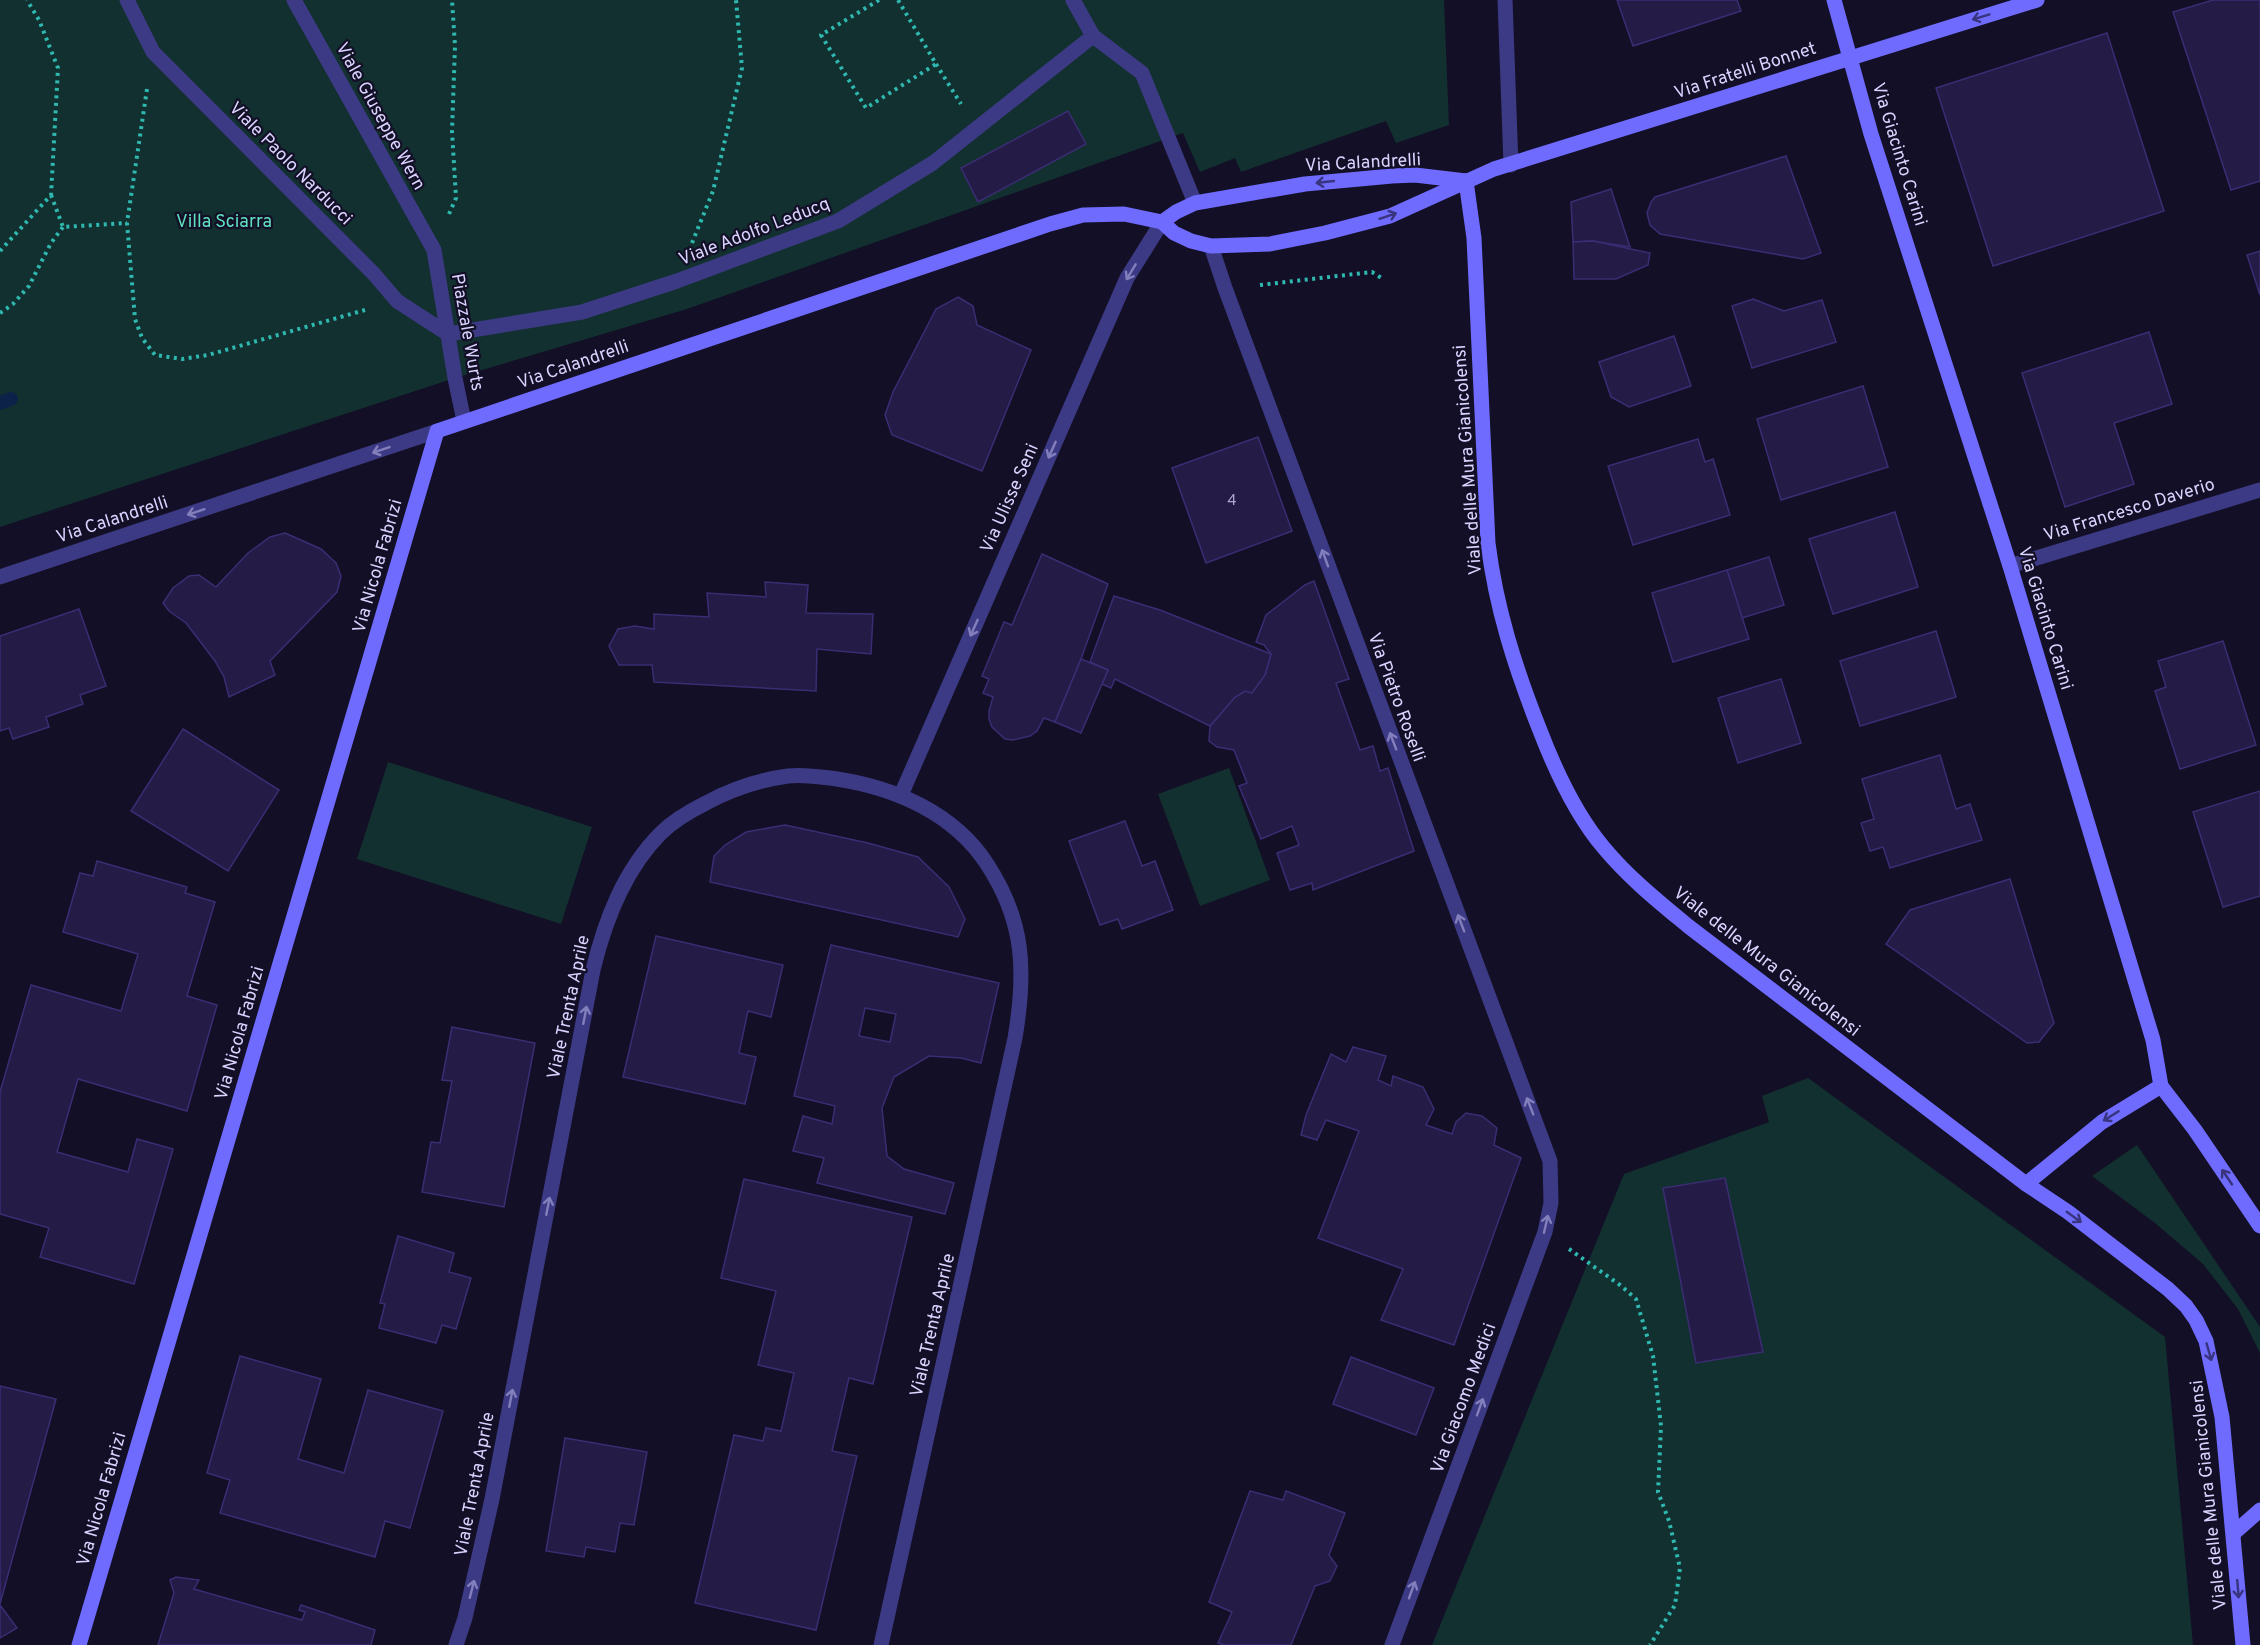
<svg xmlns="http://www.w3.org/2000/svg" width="2260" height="1645" font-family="Overpass,sans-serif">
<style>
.green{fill:#12302f}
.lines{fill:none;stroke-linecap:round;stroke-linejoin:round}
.stream{stroke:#0c2248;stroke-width:14}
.building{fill:#241b47;stroke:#3b2d73;stroke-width:1.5;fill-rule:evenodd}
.path{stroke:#2fb8b0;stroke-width:4;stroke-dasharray:3 4.5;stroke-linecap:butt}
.street{stroke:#3d3a85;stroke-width:15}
.secondary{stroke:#6f6bff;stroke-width:15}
.oneway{stroke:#38347d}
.oneway2{stroke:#837fbc}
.labels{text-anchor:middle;stroke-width:4.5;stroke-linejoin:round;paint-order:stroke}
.number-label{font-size:15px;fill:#aca6d1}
.street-label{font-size:18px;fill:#d9d4ff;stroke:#130f26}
.park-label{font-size:18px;fill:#5fe0c0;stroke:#130f26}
</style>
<rect width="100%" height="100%" fill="#130f26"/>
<g class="green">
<path d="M0 0H1444L1449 125 1396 143 1386 121 1241 172 1235 158 1200 172 1183 133 687 309 455 378 0 527Z"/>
<path d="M388 762 592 827 561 924 357 859Z"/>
<path d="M1229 768 1270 880 1200 906 1158 794Z"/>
<path d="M1808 1078 2165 1337 2193 1645H1432L1624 1174 1769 1122 1762 1096Z"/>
<path d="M2137 1145 2260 1327V1353L2238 1309 2203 1264 2155 1223 2092 1176Z"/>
</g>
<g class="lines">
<path class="stream" d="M0 403 11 399"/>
</g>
<g class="building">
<path d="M1617 0H1737L1741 11 1633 46Z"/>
<path d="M2213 0H2260V181L2231 190 2173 12Z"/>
<path d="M2107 33 2164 211 1993 266 1936 88Z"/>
<path d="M1068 111 1086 144 978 202 961 168Z"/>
<path d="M1786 156 1821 253 1803 259 1660 234 1650 225 1647 213 1651 202 1655 197Z"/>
<path d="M1611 189 1630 247 1593 241 1573 242 1571 202Z"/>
<path d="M1593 241 1650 253 1648 265 1616 279H1574L1573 242Z"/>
<path d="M2260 251V295L2247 255Z"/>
<path d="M958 297 973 306 977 325 1031 350 982 471 892 435 885 415 893 392 936 309Z"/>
<path d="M1753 299 1784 311 1822 300 1836 342 1752 368 1732 306Z"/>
<path d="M2149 332 2172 404 2114 423 2134 484 2065 507 2022 373Z"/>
<path d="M1674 336 1691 386 1629 407 1611 397 1599 362Z"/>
<path d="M1863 386 1888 467 1781 500 1757 419Z"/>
<path d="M1258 437 1292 531 1206 563 1172 468Z"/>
<path d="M1698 439 1705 462 1713 459 1730 515 1633 545 1608 466Z"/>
<path d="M1895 512 1918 587 1833 614 1809 539Z"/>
<path d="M285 533 321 549 336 563 341 576 337 592 270 661 275 675 229 697 224 677 215 661 186 623 169 611 163 603 173 588 189 576 199 575 216 587 248 553 270 537Z"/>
<path d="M1042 554 1108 584 1081 659 1055 722 1044 718 1037 731 1030 736 1013 740 1005 739 992 727 989 719V711L993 697 983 693 989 679 982 676 1004 622 1012 625Z"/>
<path d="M1769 557 1784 605 1742 618 1727 570Z"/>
<path d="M1727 570 1749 639 1673 662 1652 593Z"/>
<path d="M1314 581 1349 679 1336 683 1360 750 1373 746 1380 771 1388 768 1414 851 1313 890 1312 883 1290 890 1277 853 1299 845 1292 826 1261 839 1239 786 1247 783 1234 750 1217 747 1209 741 1210 726 1235 697 1245 691 1252 693 1265 675 1271 654 1264 645 1256 642 1266 615 1305 585Z"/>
<path d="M765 582 808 585 806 613 873 614 871 654 817 649 816 691 654 682 652 665H619L609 646 618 629 635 626 654 629V614L709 617 707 593 766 597Z"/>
<path d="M1114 596 1160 610 1271 654 1265 675 1252 693 1245 691 1235 697 1210 726 1115 679 1111 688 1102 684 1108 670 1090 662Z"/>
<path d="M79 609 106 686 80 695 83 704 46 717 49 727 13 739 9 728 0 731V636Z"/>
<path d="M1936 631 1956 697 1860 726 1840 661Z"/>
<path d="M2223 641 2256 745 2180 769 2155 691 2166 687 2158 661Z"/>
<path d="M1081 659 1108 670 1081 733 1055 722Z"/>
<path d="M1781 679 1801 743 1738 763 1718 698Z"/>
<path d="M183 729 279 790 228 871 131 811Z"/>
<path d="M1940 755 1956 809 1970 804 1982 840 1890 868 1883 847 1870 851 1861 823 1874 819 1862 779Z"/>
<path d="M2260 791V896L2223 907 2193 812Z"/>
<path d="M1125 821 1142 866 1155 861 1173 910 1122 929 1118 919 1100 925 1069 841Z"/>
<path d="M785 825 868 843 918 857 949 887 965 919 958 937 710 882 714 856 725 845 746 832Z"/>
<path d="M97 861 187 887 185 893 215 902 187 996 217 1005 187 1111 78 1079 57 1152 128 1172 137 1139 173 1149 134 1284 40 1257 49 1228 0 1214V1092L31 985 121 1011 138 954 63 932 80 873 93 876Z"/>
<path d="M2010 879 2054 1023 2039 1042 2027 1043 1886 944 1910 910Z"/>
<path d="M656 936 783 965 771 1017 748 1011 739 1053 756 1057 745 1104 623 1077Z"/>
<path d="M831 945 999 983 981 1063 961 1058 929 1056 894 1077 882 1108 887 1156 904 1169 954 1183 945 1214 817 1183 824 1158 793 1151 803 1116 832 1124 835 1106 794 1096ZM865 1008 896 1014 890 1042 859 1036Z"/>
<path d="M452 1027 535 1043 504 1207 422 1192 431 1142 440 1143 452 1081 442 1080Z"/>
<path d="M1353 1047 1386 1056 1378 1080 1391 1086 1393 1076 1423 1087 1434 1109 1426 1125 1452 1134 1456 1122 1466 1113 1482 1116 1497 1128 1494 1145 1521 1158 1454 1345 1381 1320 1403 1269 1318 1238 1359 1131 1326 1120 1317 1140 1301 1135 1306 1115 1331 1054 1346 1062Z"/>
<path d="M1725 1178 1763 1352 1696 1363 1663 1188Z"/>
<path d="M744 1179 912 1217 873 1384 849 1378 832 1451 857 1456 816 1630 695 1603 734 1435 763 1441 766 1428 781 1431 794 1373 758 1365 776 1291 721 1278Z"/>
<path d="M398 1236 454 1253 449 1272 471 1278 456 1329 442 1325 436 1343 379 1328 385 1304 380 1303Z"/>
<path d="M240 1356 321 1379 298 1459 344 1473 368 1390 443 1411 410 1528 385 1521 375 1557 220 1513 230 1480 207 1473Z"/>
<path d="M1351 1357 1434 1388 1416 1435 1333 1404Z"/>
<path d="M0 1386 56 1399 0 1604Z"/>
<path d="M565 1438 647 1452 634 1525 620 1523 615 1552 586 1547 584 1557 546 1551Z"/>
<path d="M1250 1491 1283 1500 1286 1491 1345 1513 1329 1555 1337 1566 1330 1581 1315 1586 1291 1645H1224L1218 1643 1232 1612 1209 1602Z"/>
<path d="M176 1577 199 1580 194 1589 302 1620 305 1612 299 1610 301 1605 375 1630 371 1645H158L174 1593 170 1580Z"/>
<path d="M0 1605 17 1628 0 1638Z"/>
</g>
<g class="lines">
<g class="path">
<path d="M879 0 821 35 866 108 936 64 898 0"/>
<path d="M936 64 961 104"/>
<path d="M147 89 127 223 135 319 142 338 155 355 182 359 208 355 365 310"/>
<path d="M51 195 63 227 127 223"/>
<path d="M449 214 456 198 452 131 455 46 452 0"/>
<path d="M692 243 713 191 742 68 736 0"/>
<path d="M0 251 51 195 58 68 39 20 27 0"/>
<path d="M1260 285 1372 272 1383 279"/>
<path d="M0 313 13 304 29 286 51 243 63 227"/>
<path d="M1569 1249 1620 1285 1636 1299 1653 1356 1661 1426 1658 1492 1669 1521 1680 1568 1675 1605 1650 1645"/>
</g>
<g class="street">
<path d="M127 0 153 52 374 274 397 301 448 334 582 312 677 281 838 221 933 163 1093 36"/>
<path d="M294 0 434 250 455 378 464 421"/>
<path d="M1073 0 1093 36 1142 73 1195 203"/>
<path d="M1505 0 1511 165"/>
<path d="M1211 246 1225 288 1550 1161 1551 1203 1545 1232 1392 1645"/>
<path d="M2010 566 2260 490"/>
<path d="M0 577 437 431"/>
<path d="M901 795 1127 278 1162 222"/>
<path d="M456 1645 465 1618 492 1499 593 970C605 920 624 870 661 833 674 820 690 811 706 803 732 789 759 780 788 776 804 774 821 777 837 779 895 788 954 813 987 864 1025 922 1026 972 1015 1038L881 1645"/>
</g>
<g class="secondary">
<path d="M1834 0 1871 134 2010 566 2153 1040 2161 1086 2195 1130 2260 1226"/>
<path d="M1466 181 1474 238 1488 543C1496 608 1515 667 1539 728 1555 770 1575 814 1604 848 1629 878 1659 902 1688 926L2026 1184 2068 1212 2168 1289 2186 1306 2196 1320 2206 1341 2222 1417 2243 1645"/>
<path d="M1162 222 1176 212 1195 203 1305 184 1392 176 1415 175 1466 181"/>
<path d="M2026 1184 2102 1122 2161 1086"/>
<path d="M2234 1533 2260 1510"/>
<path d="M79 1645 437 431 1050 224 1083 215 1124 214 1162 222 1174 233 1191 241 1211 246 1270 244 1325 233 1390 216 1494 169 2037 0"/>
</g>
</g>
<defs><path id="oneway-shaft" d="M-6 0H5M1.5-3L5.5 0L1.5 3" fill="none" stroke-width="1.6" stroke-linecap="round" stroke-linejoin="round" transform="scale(1.5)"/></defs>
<g class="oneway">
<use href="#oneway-shaft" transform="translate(1981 17) rotate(163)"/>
<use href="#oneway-shaft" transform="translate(1325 182) rotate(174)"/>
<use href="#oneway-shaft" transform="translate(1388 216) rotate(-19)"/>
<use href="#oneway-shaft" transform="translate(2111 1116) rotate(148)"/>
<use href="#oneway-shaft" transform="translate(2227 1177) rotate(-124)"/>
<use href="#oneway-shaft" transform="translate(2074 1217) rotate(36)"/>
<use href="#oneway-shaft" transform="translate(2209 1352) rotate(74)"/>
<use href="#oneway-shaft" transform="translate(2238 1589) rotate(85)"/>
</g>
<g class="oneway2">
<use href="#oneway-shaft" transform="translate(1131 272) rotate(121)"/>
<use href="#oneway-shaft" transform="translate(381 450) rotate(161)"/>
<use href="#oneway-shaft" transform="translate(1052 450) rotate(114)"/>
<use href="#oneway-shaft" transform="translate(196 512) rotate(162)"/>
<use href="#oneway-shaft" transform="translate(1325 558) rotate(-110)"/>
<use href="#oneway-shaft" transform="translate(974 628) rotate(114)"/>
<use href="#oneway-shaft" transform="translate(1393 741) rotate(-111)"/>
<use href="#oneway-shaft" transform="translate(1461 923) rotate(-111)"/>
<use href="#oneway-shaft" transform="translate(585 1015) rotate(-79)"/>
<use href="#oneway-shaft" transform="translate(1530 1106) rotate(-111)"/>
<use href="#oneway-shaft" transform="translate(548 1206) rotate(-79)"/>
<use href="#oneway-shaft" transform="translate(1546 1224) rotate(-77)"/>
<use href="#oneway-shaft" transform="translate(511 1398) rotate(-79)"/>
<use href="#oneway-shaft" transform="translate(1480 1407) rotate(-70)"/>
<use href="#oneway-shaft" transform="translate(472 1589) rotate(-76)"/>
<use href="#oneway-shaft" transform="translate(1412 1590) rotate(-70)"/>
</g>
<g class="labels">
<g class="number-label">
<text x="1232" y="505">4</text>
</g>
<g class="street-label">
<text transform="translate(1745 70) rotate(-18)" y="6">Via Fratelli Bonnet</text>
<text transform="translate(381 116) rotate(61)" y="6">Viale Giuseppe Wern</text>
<text transform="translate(1900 154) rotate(73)" y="6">Via Giacinto Carini</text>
<text transform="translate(1363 162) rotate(-3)" y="6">Via Calandrelli</text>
<text transform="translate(291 163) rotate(45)" y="6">Viale Paolo Narducci</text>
<text transform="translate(754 231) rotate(-21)" y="6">Viale Adolfo Leducq</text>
<text transform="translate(468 332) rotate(80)" y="6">Piazzale Wurts</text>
<text transform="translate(573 364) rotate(-19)" y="6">Via Calandrelli</text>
<text transform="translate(1467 460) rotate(-94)" y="6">Viale delle Mura Gianicolensi</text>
<text transform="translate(1009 498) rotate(-66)" y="6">Via Ulisse Seni</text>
<text transform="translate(2129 509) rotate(-17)" y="6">Via Francesco Daverio</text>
<text transform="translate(112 519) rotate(-18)" y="6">Via Calandrelli</text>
<text transform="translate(377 566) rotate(-74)" y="6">Via Nicola Fabrizi</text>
<text transform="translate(2046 618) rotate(73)" y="6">Via Giacinto Carini</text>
<text transform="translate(1397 697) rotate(70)" y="6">Via Pietro Roselli</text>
<text transform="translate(1767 961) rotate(38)" y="6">Viale delle Mura Gianicolensi</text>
<text transform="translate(568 1007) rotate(-78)" y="6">Viale Trenta Aprile</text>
<text transform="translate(239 1033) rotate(-74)" y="6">Via Nicola Fabrizi</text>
<text transform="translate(932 1325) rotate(-77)" y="6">Viale Trenta Aprile</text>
<text transform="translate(1463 1398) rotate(-70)" y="6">Via Giacomo Medici</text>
<text transform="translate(474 1484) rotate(-79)" y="6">Viale Trenta Aprile</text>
<text transform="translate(2208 1495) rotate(-96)" y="6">Viale delle Mura Gianicolensi</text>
<text transform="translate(101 1499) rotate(-74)" y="6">Via Nicola Fabrizi</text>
</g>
<g class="park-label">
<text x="224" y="227">Villa Sciarra</text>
</g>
</g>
</svg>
